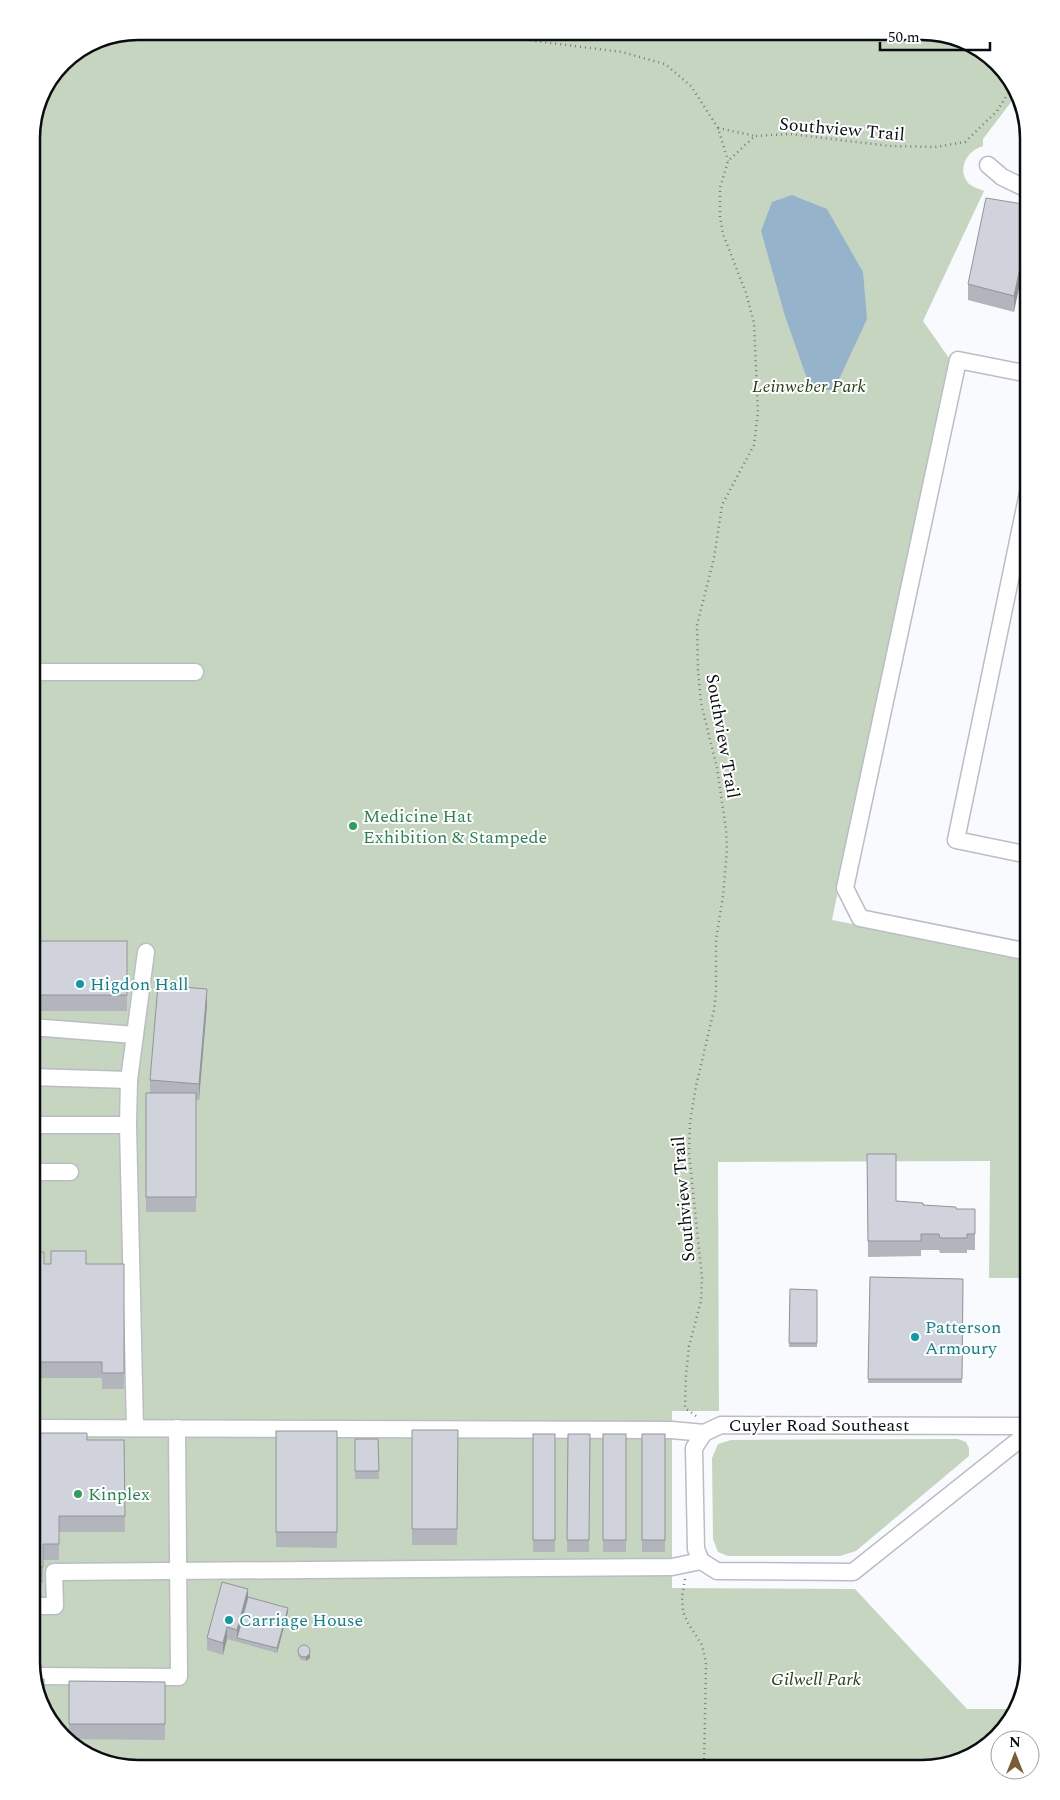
<svg xmlns="http://www.w3.org/2000/svg" width="1060" height="1800" font-family="Spectral,serif">
<style>
.green{fill:#c6d5bf}
.water{fill:#96b3cc}
.lines{fill:none;stroke-linecap:round;stroke-linejoin:round}
.minor-casing{stroke:#b9bdc5;stroke-width:19}
.path{stroke:#797a7d;stroke-width:2.5;stroke-dasharray:1 4;stroke-linecap:butt}
.minor{stroke:#fff;stroke-width:16}
.wall{fill:#b3b5bc}
.shaded-wall{fill:#929499}
.building{fill:#d0d3db;stroke:#929499}
.leisure-dot{fill:#2e9e5b;stroke:#fff;stroke-width:2}
.culture-dot{fill:#0f9aa8;stroke:#fff;stroke-width:2}
.labels{text-anchor:middle;stroke-width:4;stroke-linejoin:round;paint-order:stroke}
.street-label{font-size:18px;fill:#0b0c0f;stroke:#fff}
.park-label{font-size:18px;font-style:italic;fill:#264215;stroke:#fff}
.leisure-label{font-size:18px;fill:#27864d;stroke:#fff;text-anchor:start}
.culture-label{font-size:18px;fill:#0d838f;stroke:#fff;text-anchor:start}
.rim{fill:none;stroke:#0b0c0f;stroke-width:2.5}
</style>
<rect width="100%" height="100%" fill="#f9fafd"/>
<g class="green">
<path d="M138 31 929 32 982 49 1018 91V93L983 139V146C967 150 956 170 969 184 973 187 979 189 984 191L923 321 949 358 832 920 1029 958V1382L1023 1410 1022 1278H989L990 1161 718 1162 719 1411H672V1588L855 1589 967 1709H1015L1011 1721 969 1758 922 1769H131L78 1751 42 1709 31 1662V131L39 97 63 62 97 39Z"/>
<path d="M958 1439 966 1442 969 1448V1456L856 1551 840 1556H728L718 1552 713 1539 712 1458 718 1444 731 1440Z"/>
</g>
<path class="water" d="M792 195 827 209 863 272 867 319 834 390H811L785 316 761 231 772 202Z"/>
<g class="lines">
<g class="minor-casing">
<g id="minor">
<path d="M988 165 1002 177 1029 190"/>
<path d="M31 672H195"/>
<path d="M1029 855 956 840 1029 488"/>
<path d="M1029 952 860 918 845 888 958 360 1029 374"/>
<path d="M31 1027 135 1035"/>
<path d="M31 1077 129 1080"/>
<path d="M31 1125H128"/>
<path d="M31 1172H70"/>
<path d="M31 1428 672 1430 704 1433"/>
<path d="M135 1428 128 1125 129 1080 146 952"/>
<path d="M1029 1432 853 1572 717 1571 701 1561 696 1549 694 1448 704 1433 721 1425 1029 1426"/>
<path d="M31 1606H55L54 1572 672 1567 701 1561"/>
<path d="M35 1676 179 1677 177 1428"/>
</g>
</g>
<g class="path">
<path d="M456 31 622 52 665 64 691 86 718 128 728 161"/>
<path d="M718 128 755 136"/>
<path d="M696 1416 685 1408 686 1375 689 1346 701 1301 702 1278 689 1153 690 1122 696 1086 714 1010 716 992V940L723 896 727 850 726 829 717 768 701 703 698 670 697 625 714 558 722 505 754 445 758 413 754 323 746 293 723 234 720 217V188L728 161 755 136 790 134 890 146 935 147 965 142 997 111 1013 86"/>
<path d="M685 1579 682 1597 683 1612 688 1623 702 1645 706 1663 704 1769"/>
</g>
<use href="#minor" class="minor"/>
</g>
<g class="wall">
<path d="M1029 205 1014 312 968 300V284Z"/>
<rect x="34" y="941" width="93" height="70"/>
<path d="M207 1005 199 1100H196V1212H146V1093H150V1080Z"/>
<path d="M867 1154 896 1201 956 1209H975V1250H967V1253H940L939 1250H921V1256L868 1257Z"/>
<path d="M31 1252 44 1264H124V1389H102V1378H31Z"/>
<path d="M870 1277 963 1279 962 1383H868Z"/>
<path d="M790 1289 817 1290V1347H789Z"/>
<path d="M412 1430H458L457 1545H412Z"/>
<path d="M276 1431H337V1548L276 1547Z"/>
<path d="M31 1433 87 1440H124L125 1532H59V1560H43V1583H31Z"/>
<rect x="533" y="1434" width="22" height="118"/>
<path d="M568 1434H590L589 1552H567Z"/>
<rect x="603" y="1434" width="23" height="118"/>
<rect x="642" y="1434" width="23" height="118"/>
<path d="M355 1439H378L379 1479H355Z"/>
<path d="M248 1597 288 1612 277 1653 227 1639 223 1655 207 1650V1638Z"/>
<path d="M298 1652 310 1654V1658L306 1661 301 1660 298 1656Z"/>
<path d="M69 1681 165 1682V1740L69 1739Z"/>
</g>
<g class="shaded-wall">
<path d="M1029 225V241L1014 312V296Z"/>
<path d="M207 989V1005L199 1100V1084Z"/>
<path d="M248 1589V1601L237 1638V1630Z"/>
<path d="M288 1608V1612L277 1653V1648Z"/>
<path d="M227 1627V1639L223 1655V1643Z"/>
<path d="M310 1650V1658L306 1661V1657Z"/>
</g>
<g class="building">
<path d="M986 198 1029 205V225L1014 296 968 284Z"/>
<rect x="34" y="941" width="93" height="54"/>
<path d="M158 985 207 989 199 1084 150 1080Z"/>
<rect x="146" y="1093" width="50" height="104"/>
<path d="M867 1154H896V1201L923 1203V1205L956 1207V1209H975V1234H967V1238H940L939 1234H921V1241H868Z"/>
<path d="M51 1251H86V1264H124V1373H102V1362H31V1252H44V1264H51Z"/>
<path d="M870 1277 963 1279 962 1379H868Z"/>
<path d="M790 1289 817 1290V1343H789Z"/>
<path d="M412 1430H458L457 1529H412Z"/>
<rect x="276" y="1431" width="61" height="101"/>
<path d="M31 1433H87V1440H124L125 1516H59V1544H43V1567H31Z"/>
<rect x="533" y="1434" width="22" height="106"/>
<path d="M568 1434H590L589 1540H567Z"/>
<rect x="603" y="1434" width="23" height="106"/>
<rect x="642" y="1434" width="23" height="106"/>
<path d="M355 1439H378L379 1471H355Z"/>
<path d="M222 1582 248 1589 237 1630 227 1627 223 1643 207 1638Z"/>
<path d="M248 1597 288 1608 277 1648 237 1638Z"/>
<circle cx="304" cy="1651" r="6"/>
<path d="M35 1679H44V1711L42 1709Z"/>
<path d="M69 1681 165 1682V1724H69Z"/>
</g>
<g class="leisure-dot">
<circle cx="353" cy="826" r="5"/>
<circle cx="78" cy="1494" r="5"/>
</g>
<g class="culture-dot">
<circle cx="80" cy="984" r="5"/>
<circle cx="915" cy="1337" r="5"/>
<circle cx="229" cy="1620" r="5"/>
</g>
<g class="labels">
<g class="street-label">
<text transform="translate(842 129) rotate(5)" y="6">Southview Trail</text>
<text transform="translate(723 736) rotate(80)" y="6">Southview Trail</text>
<text transform="translate(683 1199) rotate(-95)" y="6">Southview Trail</text>
<text x="819" y="1431">Cuyler Road Southeast</text>
</g>
<g class="park-label">
<text x="809" y="392">Leinweber Park</text>
<text x="816" y="1685">Gilwell Park</text>
</g>
<g class="leisure-label">
<text x="363" y="822">Medicine Hat<tspan x="363" dy="21">Exhibition &amp; Stampede</tspan></text>
<text x="88" y="1500">Kinplex</text>
</g>
<g class="culture-label">
<text x="90" y="990">Higdon Hall</text>
<text x="925" y="1333">Patterson<tspan x="925" dy="21">Armoury</tspan></text>
<text x="239" y="1626">Carriage House</text>
</g>
</g>
<path d="M0 0H1060V1800H0ZM138 40H922A98 98 0 0 1 1020 138V1662A98 98 0 0 1 922 1760H138A98 98 0 0 1 40 1662V138A98 98 0 0 1 138 40Z" fill="#fff" fill-rule="evenodd"/>
<path class="rim" d="M138 40H922A98 98 0 0 1 1020 138V1662A98 98 0 0 1 922 1760H138A98 98 0 0 1 40 1662V138A98 98 0 0 1 138 40Z"/>
<g transform="translate(1015 1755)"><circle r="24" fill="#ffffff" stroke="#9d9e9f"/>
<path d="M0-4L9 19L0 12L-9 19Z" fill="#7b5d31"/>
<text y="-8" font-size="14" font-weight="bold" text-anchor="middle" fill="#0b0c0f">N</text>
</g>
<path d="M880 42v8h110v-8" fill="none" stroke="#0b0c0f" stroke-width="2.5"/>
<text x="888" y="42" font-size="15" fill="#0b0c0f" stroke="#ffffff" stroke-width="4" paint-order="stroke">50 m</text>
</svg>
